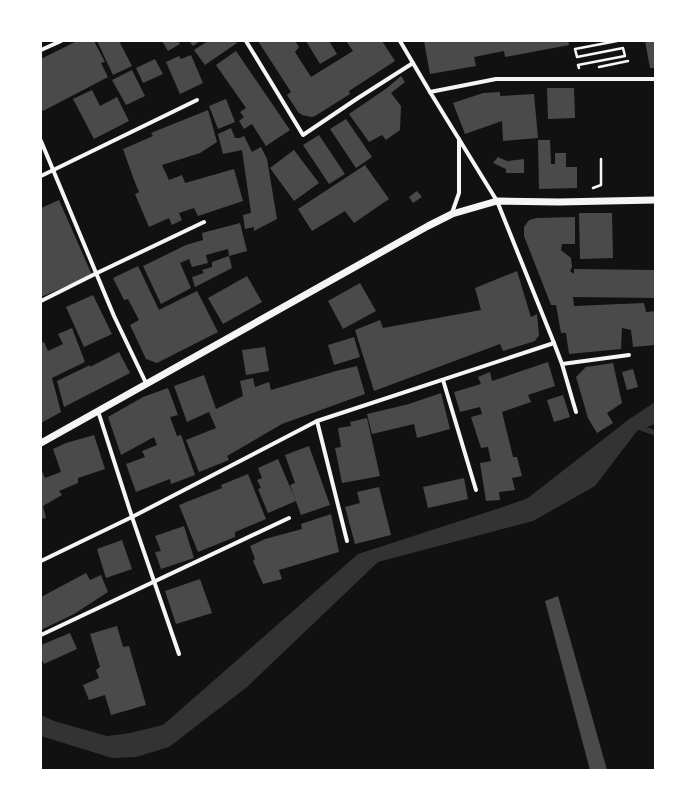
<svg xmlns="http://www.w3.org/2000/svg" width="696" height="811" font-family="Barlow,sans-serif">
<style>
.water{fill:#333}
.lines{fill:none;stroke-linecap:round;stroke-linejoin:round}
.stream{stroke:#333;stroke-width:5.5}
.building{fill:#4a4a4a}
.path{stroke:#f5f5f5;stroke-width:2.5}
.minor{stroke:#f5f5f5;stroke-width:4}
.tertiary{stroke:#f5f5f5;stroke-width:7}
</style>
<rect width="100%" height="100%" fill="#111"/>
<path class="water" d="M655 402V424L637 431 595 486 533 521 378 562 247 687 169 747 136 757 112 758 41 736V715L54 721 107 736 130 733 163 725 358 554 506 506 528 498 628 420Z"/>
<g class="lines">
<path class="stream" d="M636 426 655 433"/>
</g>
<g class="building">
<path d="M77 41H94L105 62 101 63 108 77 43 111 41 108V59Z"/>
<path d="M97 41H119L132 66 113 75Z"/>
<path d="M162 41H178L180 44 168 51Z"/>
<path d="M189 41H200L193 46Z"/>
<path d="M208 41H235L237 43 205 65 194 50Z"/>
<path d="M258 41H295L299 47 295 52 311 77 353 51 346 41H382L395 61 349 91 350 94 315 116 312 117 302 115 298 112 287 95 291 92Z"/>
<path d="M306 41H329L337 54 320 64Z"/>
<path d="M424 41H568L569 45 505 57 504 51 474 57 476 66 430 74Z"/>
<path d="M645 41H655V68H650Z"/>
<path d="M236 51 290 130 266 146 252 124 244 129 239 121 244 117 240 112 246 108 216 65Z"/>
<path d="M191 55 203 83 180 94 166 62 179 56 181 59Z"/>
<path d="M155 59 163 74 143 83 136 68Z"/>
<path d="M132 70 145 96 126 105 112 80Z"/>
<path d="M401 76 405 82 391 93 401 106 400 130 386 140 382 135 369 142 349 114 387 88Z"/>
<path d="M547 88H574L575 118 548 119Z"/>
<path d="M92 90 100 106 117 97 129 121 94 139 73 99Z"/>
<path d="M500 92V96L534 94 538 138 503 141 502 121 465 134 453 103 483 93Z"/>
<path d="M226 99 235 122 218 129 209 106Z"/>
<path d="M208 110 217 142 200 153 162 165 169 180 182 175 185 183 234 169 243 201 198 216 194 208 179 213 182 220 172 225 169 218 149 227 135 194 139 192 134 180 123 149 153 136 151 133Z"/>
<path d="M346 119 372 157 356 168 330 129Z"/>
<path d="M231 128 235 138H240L244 136 252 152 261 147 267 159 277 219 254 231V227L245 229 243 215 251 213 242 150 223 154 218 134Z"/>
<path d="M319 135 345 174 329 184 303 145Z"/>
<path d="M538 140H550L551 164H555V153H566V167H577V188L539 189Z"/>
<path d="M294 150 319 183 294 201 270 168Z"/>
<path d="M498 157 507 161 524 159V173H506V169L493 163Z"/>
<path d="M365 165 389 199 354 223 345 211 312 231 298 209Z"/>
<path d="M417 191 422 197 413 203 409 197Z"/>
<path d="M59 200 92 275 41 297V208Z"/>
<path d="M579 213H612L613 258 580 259Z"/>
<path d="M575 217V244H562L561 250 571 258 572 267 570 271 574 274V269L655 270V298L573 297 574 306 644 303 646 312 655 311V345L633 347 631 330 622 328 621 349 569 354 566 333H561L556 305H551L524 236V227L529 220 537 218Z"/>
<path d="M240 223 247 251 229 256 228 249 206 255 208 263 192 267 189 259 180 263 191 288 161 304 143 266 186 245 203 240 202 233Z"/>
<path d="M229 256 232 268 195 287 192 277 204 273 202 270 212 267V262Z"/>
<path d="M138 266 159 310 197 291 218 332 157 363 146 359 130 325 139 320 128 299 124 300 113 278Z"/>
<path d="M517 271 531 317 537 314 539 335 535 341 503 351 500 344 374 391 355 330 380 320 383 328 481 310 475 288Z"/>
<path d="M247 276 262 302 223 324 208 298Z"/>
<path d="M360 283 376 311 343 329 328 301Z"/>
<path d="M93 295 112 334 84 347 66 307Z"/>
<path d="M72 328 85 362 52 378 61 412 41 423V343L44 342 48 351 63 344 58 334Z"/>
<path d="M354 337 360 357 334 365 328 345Z"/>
<path d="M265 347 269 371 246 375 242 350Z"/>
<path d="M119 352 130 373 64 407 57 381 90 365V367Z"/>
<path d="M548 362 555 386 528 395 531 402 502 412 513 457H517L522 476 512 478 515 490 499 492 500 500 486 501 480 463 491 461 488 447 481 448 471 417 482 414 480 407 460 412 454 392 481 384 478 377 490 372 492 381Z"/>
<path d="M613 363 622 403 607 413 613 423 597 433 588 418 576 377 586 367Z"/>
<path d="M357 366 365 394 282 424 227 456 229 460 199 472 186 440 216 428 209 412 187 422 174 386 204 375 216 409 243 396 240 381 253 378 255 387 269 382 271 390 336 371Z"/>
<path d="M633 369 638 387 627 390 622 372Z"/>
<path d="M168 388 178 415 170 417 177 436 181 435 195 475 171 484 170 479 136 492 126 464 145 457 142 451 157 445 154 437 121 455 108 417 143 397Z"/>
<path d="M441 393 450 429 417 438 414 424 372 434 367 414 409 404Z"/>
<path d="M563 395 570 417 554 422 547 400Z"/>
<path d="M367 418 380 476 342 483 335 448 341 447 338 428 351 426 350 422Z"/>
<path d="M94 435 105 469 78 478V483L59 491 62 495 43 506 46 518 41 519V469L45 478 61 472 53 449 66 443Z"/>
<path d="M309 446 330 505 301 515 290 485 295 483 285 455Z"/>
<path d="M278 459 296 501 268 513 258 489 261 488 257 480 262 478 258 468Z"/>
<path d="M248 474 266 519 235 532V537L198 552 179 505 222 488 221 485Z"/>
<path d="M464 478 468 499 428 508 423 487Z"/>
<path d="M379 487 391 535 355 544 345 507 360 503 357 492Z"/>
<path d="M331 514 339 552 279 570 282 579 263 584 253 561 255 559 250 546 265 539 302 529 301 524Z"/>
<path d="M184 526 194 558 161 569 155 552 161 551 155 536Z"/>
<path d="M122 540 132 569 106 578 97 549Z"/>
<path d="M86 573 90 580 101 575 108 592 74 614 41 630V597Z"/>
<path d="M200 579 212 613 176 624 165 591Z"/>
<path d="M558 596 607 770H590L545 601Z"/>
<path d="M117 626 123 647 129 646 146 705 111 715 105 695 89 700 83 685 99 678 96 670 100 667 90 634Z"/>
<path d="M70 633 77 649 44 664 41 658V645Z"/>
</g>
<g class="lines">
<g class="path">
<path d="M599 67 628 61"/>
<path d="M579 68 578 65 625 56 623 48 577 57 575 49 617 41"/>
<path d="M593 188 601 185V159"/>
</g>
<g class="minor">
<path d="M246 41 303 135 358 98 413 63"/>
<path d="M400 41 430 92 497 201 554 343 562 364 576 412"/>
<path d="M41 50 61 41"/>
<path d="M430 92 496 79H655"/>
<path d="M41 141 114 316 146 383"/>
<path d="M41 176 197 100"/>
<path d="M452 213 459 193V139"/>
<path d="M41 301 97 273 204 222"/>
<path d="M562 364 629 355"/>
<path d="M443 380 476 490"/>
<path d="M98 411 132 517 179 654"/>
<path d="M317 421 347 541"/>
<path d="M41 561 132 517 317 421 554 343"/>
<path d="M41 635 289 518"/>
</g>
<path class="tertiary" d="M41 443 428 226 452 214 497 201 559 202 655 200"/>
</g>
<rect width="696" height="811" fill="none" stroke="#ffffff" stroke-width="84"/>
</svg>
